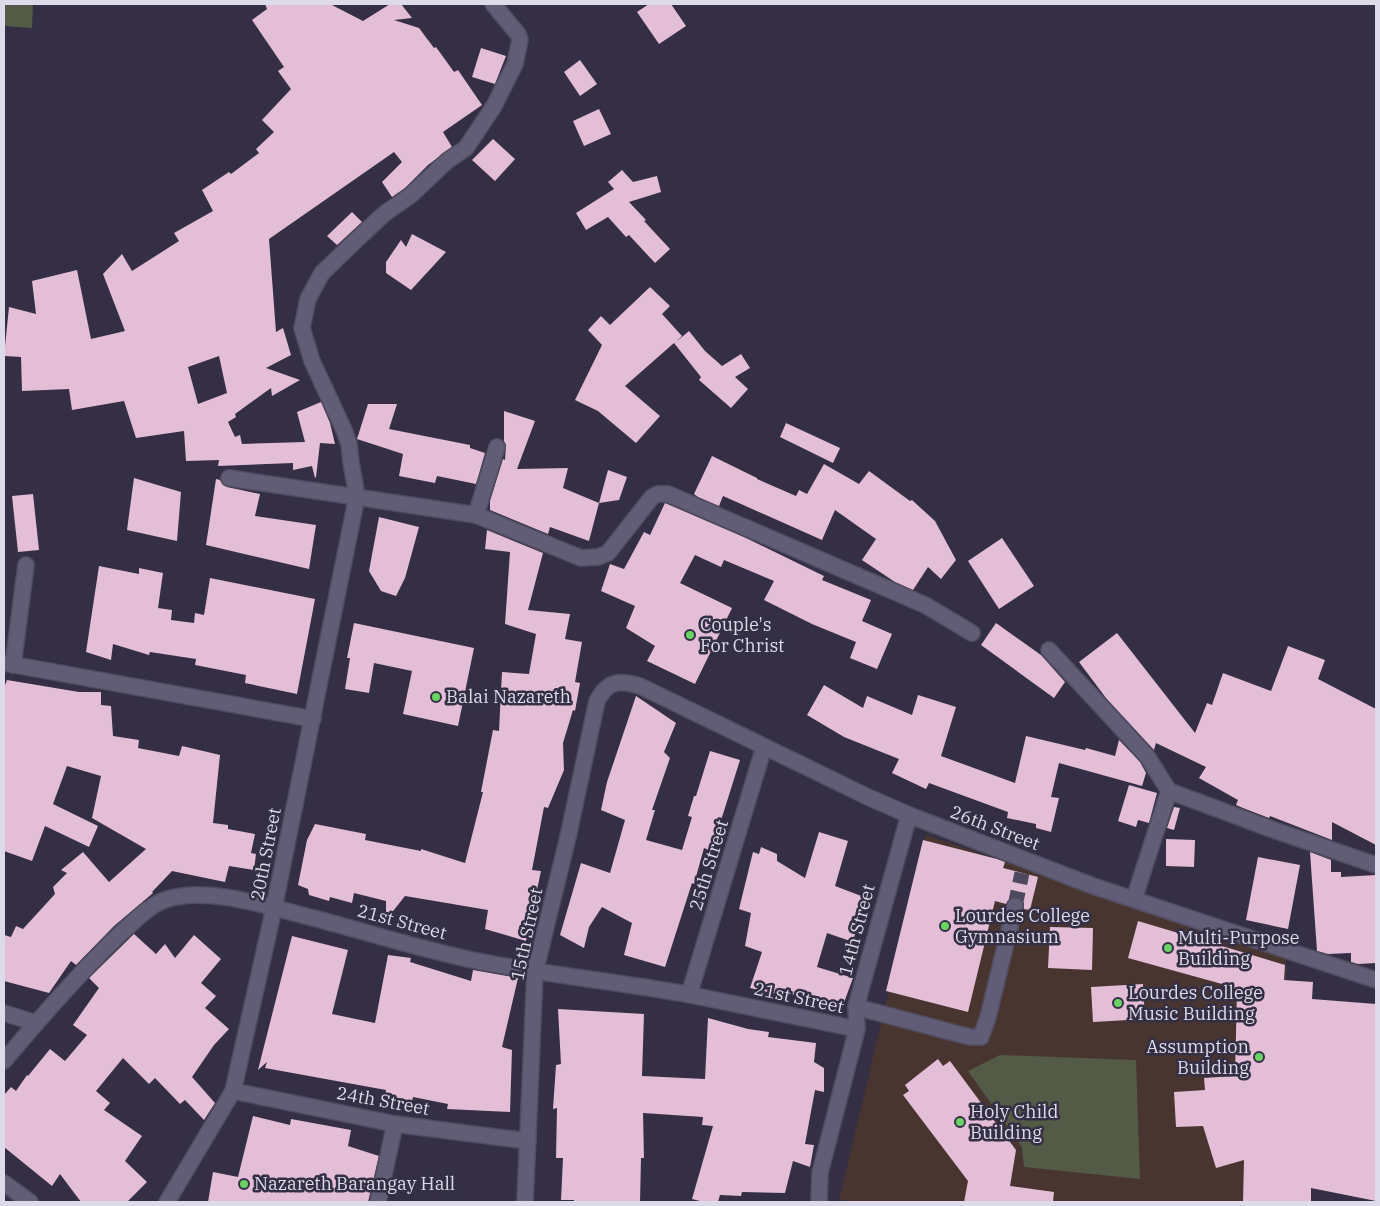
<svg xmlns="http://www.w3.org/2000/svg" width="1380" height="1206" font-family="'IBM Plex Serif',serif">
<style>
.education{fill:#493530}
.green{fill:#535a45}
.building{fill:#e4bdd7;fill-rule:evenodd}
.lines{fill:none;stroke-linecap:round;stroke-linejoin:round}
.minor-tunnel{stroke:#4d495e;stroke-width:15;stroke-dasharray:15 8;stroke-linecap:butt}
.minor-casing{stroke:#514d60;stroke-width:18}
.minor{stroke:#625d76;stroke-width:15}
.poi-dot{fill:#6ad364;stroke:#342f45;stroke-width:2}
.labels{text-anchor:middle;stroke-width:5;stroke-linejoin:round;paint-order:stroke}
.poi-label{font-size:18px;fill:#dddae9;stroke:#342f45;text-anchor:start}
.street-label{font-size:18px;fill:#dddae9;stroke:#342f45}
</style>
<rect width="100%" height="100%" fill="#342f45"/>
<path class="education" d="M926 835 1286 958 1287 1202H858L839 1200Z"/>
<g class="green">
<path d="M4 4H33L32 28 4 26Z"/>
<path d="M1000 1055 1136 1060 1140 1179 1024 1167 1022 1147 968 1071Z"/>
</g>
<g class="building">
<path d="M265 4H330L363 21 390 4H401L412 18 394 20 419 28 434 48 436 47 454 72 458 70 482 105 443 132 452 147 428 165 405 188 392 197 382 182 402 162 394 152 269 239 276 332 283 328 291 355 266 368 300 380 272 396 271 388 235 414 236 417 228 422 235 437 240 435 242 444 305 442 297 412 321 402 330 423 335 444 320 443 316 477 315 478 312 466 293 470V463L218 466 219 460 186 461 184 431 136 438 124 401 72 410 69 389 22 391 21 357 4 356 9 307 36 314 32 281 77 270 91 339 125 331 103 274 122 254 132 271 179 241 174 233 213 211 202 190 229 172 231 174 259 153 256 149 274 132 262 120 291 89 278 71 284 67 252 20 267 9ZM219 356 227 393 198 404 188 367Z"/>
<path d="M649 4H671L686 26 659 44 637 12Z"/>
<path d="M481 48 506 56 495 84 472 77Z"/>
<path d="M580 60 597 84 580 96 564 72Z"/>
<path d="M599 109 611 134 584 146 573 121Z"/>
<path d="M493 139 515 159 495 181 472 160Z"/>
<path d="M622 170 633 182 657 176 661 192 629 202 646 220 644 221 670 249 655 263 629 235 626 237 608 217 586 230 576 213 614 189 608 182Z"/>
<path d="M352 212 362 222 337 245 327 236Z"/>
<path d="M412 234 446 252 411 290 386 273V262L401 240 406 247Z"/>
<path d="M650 287 670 306 662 314 682 336 676 342 689 331 705 351 722 366 741 354 750 368 735 377 748 389 731 408 699 380 701 377 674 343 625 386 660 416 636 443 598 411 575 400 602 345 588 330 601 316 610 325Z"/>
<path d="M368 404H397L389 429 470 445V448L485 453 476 484 437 476 435 483 399 476 403 454 357 439Z"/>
<path d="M504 411 535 421 517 469 568 468 563 488 599 503 589 541 550 527 548 534 490 510V501L503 459 505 460 506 445 504 441Z"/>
<path d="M786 423 840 448 833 463 780 437Z"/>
<path d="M712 456 757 478V479L796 496 799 490 807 494 824 464 859 484 869 471 910 501 912 500 935 521 956 560 941 579 928 567 913 590 895 582 862 560 876 539 835 510 822 540 723 496 719 506 698 497 694 494Z"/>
<path d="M608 470 627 477 619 500 599 503Z"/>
<path d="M134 478 181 492 177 541 127 530Z"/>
<path d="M216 479 220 480 223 485 227 487 260 494 255 516 316 525 309 569 206 545Z"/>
<path d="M33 494 39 550 18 552 12 496Z"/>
<path d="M665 503 746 538 824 576 822 580 871 600 862 621 892 634 877 669 850 658 856 642 812 624 764 600 774 581 724 560 721 567 695 555 680 583 732 608 695 684 647 661 655 646 626 628 635 606 601 591 610 564 624 569 644 532 650 535Z"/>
<path d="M379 517 419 527 405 578 396 596 381 591 369 571Z"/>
<path d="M487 530 543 553 528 610 570 614 565 639 582 642 575 682 580 683 575 711 573 710 563 743 564 770 548 808 544 807 532 870 541 871 526 941 485 929 488 910 405 896 386 920V901L354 893 352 903 330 897 329 901 309 895 308 889 298 885 307 840 315 824 366 834 365 840 421 851V849L465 863 483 792H481L493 730 499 731 502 672 529 674 536 634 505 624 510 552 485 549Z"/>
<path d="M1002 538 1034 586 999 609 968 561Z"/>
<path d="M99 566 139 574V568L163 573 158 608 172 610 171 620 194 623 195 613 204 615 210 578 315 599 297 694 245 683 246 675 195 665 196 659 150 652 149 655 113 644 111 660 86 652Z"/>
<path d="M354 623 474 648 458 726 403 714 412 671 374 663 369 693 345 689 350 658H347Z"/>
<path d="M996 623 1041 655 1065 682 1054 698 981 645Z"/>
<path d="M1117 633 1195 733 1207 703 1212 705 1223 673 1271 691 1288 646 1325 660 1318 679 1376 709V845L1332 822V840L1270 816 1269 818 1243 808 1236 805 1238 800 1199 778 1206 767 1156 743 1154 750 1106 698 1079 662Z"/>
<path d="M7 680 79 692H101V705L111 706 113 736 139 740 138 748 179 756 182 746 220 755 213 823 228 825V829L255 834 251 853 256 854 254 870 229 866 225 882 172 871 152 892 153 893 114 926 76 965 71 961 49 993 4 981V935L11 937 16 926 23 929 55 894 53 887 67 873 61 870 83 852 109 882 146 849 92 818 101 776 67 766 53 804 98 826 89 847 45 826 32 861 4 851V688Z"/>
<path d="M824 685 863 708 867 696 912 715 918 695 956 707 941 756 1015 783 1026 736 1085 750 1086 748 1115 756 1119 740 1140 762 1146 773 1142 786 1059 763 1051 797 1059 798 1051 832 1036 828V824L1007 818 1008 812 929 783 926 789 892 773 899 759 844 737 807 715Z"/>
<path d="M636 696 676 723 664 752 670 758 652 810H655L646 840 682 850 692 817 688 816 694 796H696L710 751 740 760 718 830 721 831 714 852 704 848 694 884 692 883 665 967 624 955 632 923 602 907 589 927 584 948 560 935 581 863 610 873 625 820 601 810 607 782Z"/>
<path d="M1129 785 1157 793 1149 823 1138 820 1136 827 1118 821Z"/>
<path d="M1174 807 1180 808 1174 830 1167 828Z"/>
<path d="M819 832 848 841 835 886 864 897 853 942 827 933 817 967 853 978 842 1008 809 994 807 999 782 991 781 995 750 988 762 952 745 946 751 913 739 909 753 852 759 854 761 847 777 854V861L805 878Z"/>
<path d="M1166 839 1195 840 1194 867 1166 866Z"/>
<path d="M923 840 997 859 1005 862 1003 868 1038 877 1030 910 1024 909V903L1018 897H1012L1006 904 995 901 968 1012 886 991Z"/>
<path d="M1310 852 1331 860V872H1341V877L1376 875V963L1358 964 1351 962V953L1328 954 1317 951Z"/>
<path d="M1258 857 1300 865 1288 929 1246 920Z"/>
<path d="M1138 921 1285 965 1284 980 1313 982 1312 999 1376 1004V1201L1311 1188V1202H1243L1244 1160 1216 1168 1203 1126 1176 1127 1174 1092 1205 1090 1204 1078 1235 1076 1237 990 1222 984 1128 958Z"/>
<path d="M1050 927 1093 928 1092 970 1048 968Z"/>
<path d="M134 934 156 954 165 944 175 958 194 935 221 959 201 983 216 996 205 1008 229 1029 214 1045 192 1077 215 1103 204 1120 185 1100 180 1104 155 1078 149 1084 123 1058 96 1091 110 1103 104 1110 142 1136 125 1161 147 1182 127 1202H81L60 1174 52 1186 4 1147V1095L11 1087 16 1091 27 1075 28 1076 50 1049 65 1061 87 1035 73 1025 99 988 89 978Z"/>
<path d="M292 936 348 950 332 1014 375 1023 388 955 411 958 410 962 471 981 473 970 518 978 502 1047 512 1050 510 1112 447 1109 448 1104 413 1097 412 1101 385 1095 386 1090 265 1068 267 1062 258 1070Z"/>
<path d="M1143 984 1145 1019 1093 1022 1091 987Z"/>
<path d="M558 1009 644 1014 642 1076 705 1079 708 1018 748 1029 769 1032 768 1037 816 1043 814 1062 824 1068V1092L815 1090 805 1144 814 1145 810 1167 793 1161 785 1193 742 1192 741 1196 720 1195 718 1202H704L692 1199 713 1126 702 1125 703 1117 643 1113 644 1158H641L640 1202H574V1200H561L563 1158H556L557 1108 553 1109 556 1065 561 1064Z"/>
<path d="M938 1059 943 1066 950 1061 1016 1150 1010 1186 1054 1192 1053 1202H964L968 1181 903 1095 909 1091 905 1085Z"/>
<path d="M253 1116 290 1125 291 1119 351 1130 348 1146 379 1156 368 1202H208L213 1172 238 1177Z"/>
</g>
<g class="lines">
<path class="minor-tunnel" d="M1015 906 1022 873"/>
<g class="minor-casing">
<g id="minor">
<path d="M229 478 476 515 581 558 598 557 608 553 652 497 658 494H668L925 605 972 633"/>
<path d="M476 515 497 447"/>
<path d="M1049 650 1147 756 1169 791 1271 829 1376 865"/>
<path d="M4 663 313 719"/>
<path d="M13 665 26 565"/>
<path d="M1134 899 1169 791"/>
<path d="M689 995 764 747"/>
<path d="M856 1007 970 1037H981L988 1017 1015 906"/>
<path d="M4 1013 36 1023"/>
<path d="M4 1061C41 1017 79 973 121 933 134 922 146 908 162 901 204 884 270 907 313 918 367 932 423 950 477 961 548 975 620 982 691 995 746 1006 801 1018 857 1029"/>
<path d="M233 1091 395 1124 528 1141"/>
<path d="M4 1183 30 1202"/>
<path d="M167 1202 233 1091 274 908 357 496 351 462 349 444 344 430 312 361 302 328 308 299 322 273 350 246 384 214 411 195 447 161 466 148 494 106 515 64 520 40 518 34 493 4"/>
<path d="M378 1202 395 1124"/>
<path d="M525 1202 535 972 568 837 597 701C608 680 620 680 640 686L870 798 909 815 1093 886 1376 980"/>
<path d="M819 1202 820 1173 857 1029 856 1007 909 815"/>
</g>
</g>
<use href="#minor" class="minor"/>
</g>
<g class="poi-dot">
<circle cx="690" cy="635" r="5"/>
<circle cx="436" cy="697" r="5"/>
<circle cx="945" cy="926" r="5"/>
<circle cx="1168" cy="948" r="5"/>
<circle cx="1118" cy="1003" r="5"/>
<circle cx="1259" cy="1057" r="5"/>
<circle cx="960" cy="1122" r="5"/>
<circle cx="244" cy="1184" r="5"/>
</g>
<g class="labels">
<g class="poi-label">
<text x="700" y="631">Couple's<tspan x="700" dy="21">For Christ</tspan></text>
<text x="446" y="703">Balai Nazareth</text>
<text x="955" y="922">Lourdes College<tspan x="955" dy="21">Gymnasium</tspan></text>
<text x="1178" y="944">Multi-Purpose<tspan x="1178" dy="21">Building</tspan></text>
<text x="1128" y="999">Lourdes College<tspan x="1128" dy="21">Music Building</tspan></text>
<text x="1249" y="1053" text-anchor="end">Assumption<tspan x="1249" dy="21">Building</tspan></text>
<text x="970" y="1118">Holy Child<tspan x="970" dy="21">Building</tspan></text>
<text x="254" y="1190">Nazareth Barangay Hall</text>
</g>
<g class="street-label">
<text transform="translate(995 828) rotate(21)" y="6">26th Street</text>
<text transform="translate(266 854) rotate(-79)" y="6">20th Street</text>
<text transform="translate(709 865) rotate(-73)" y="6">25th Street</text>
<text transform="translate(402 922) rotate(15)" y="6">21st Street</text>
<text transform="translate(857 930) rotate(-75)" y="6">14th Street</text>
<text transform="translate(527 934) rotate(-78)" y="6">15th Street</text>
<text transform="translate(799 998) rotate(12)" y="6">21st Street</text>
<text transform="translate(383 1101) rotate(10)" y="6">24th Street</text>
</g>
</g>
<rect width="1380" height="1206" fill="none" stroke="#dddae9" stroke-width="10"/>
</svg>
